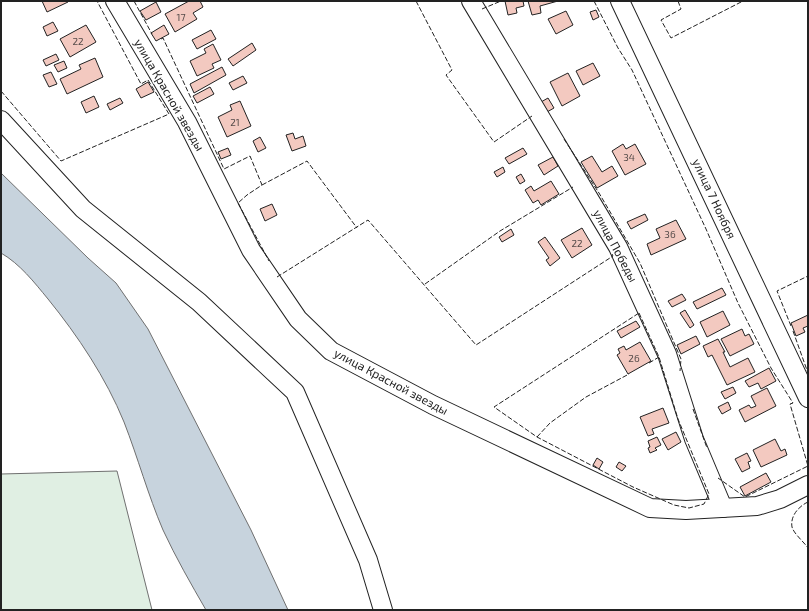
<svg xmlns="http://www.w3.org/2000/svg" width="809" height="611" font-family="'Exo 2',sans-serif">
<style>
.green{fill:#e0efe3;stroke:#6f6f6f}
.water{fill:#c7d3dd;stroke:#6f6f6f}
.building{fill:#f3c9c0;stroke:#222}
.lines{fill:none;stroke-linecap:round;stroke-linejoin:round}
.minor-casing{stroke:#222;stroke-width:20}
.minor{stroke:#fff;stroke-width:18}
.fence{stroke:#222;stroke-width:1;stroke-dasharray:5 2;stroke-linecap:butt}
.labels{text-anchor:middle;stroke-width:3;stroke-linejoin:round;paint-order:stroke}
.number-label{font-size:10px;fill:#564c4a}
.street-label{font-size:12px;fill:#222;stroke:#fff}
</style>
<rect width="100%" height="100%" fill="#fff"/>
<path class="green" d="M117 471 152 610H1V474Z"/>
<path class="water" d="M1 173 88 258 116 283 148 329 251 530 288 610H206C191 584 176 558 163 530 148 495 138 458 124 422 106 378 78 336 48 299 34 282 20 264 1 253Z"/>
<g class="building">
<path d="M42 1H67L68 2 47 12Z"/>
<path d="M189 1H200L203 7 193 13 197 19 175 32 165 14Z"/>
<path d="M505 1H523L524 6 516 8 517 13 508 15Z"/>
<path d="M528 1H558L540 6 541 13 532 15Z"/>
<path d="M156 2 161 12 146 20 140 11Z"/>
<path d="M596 10 599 17 593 20 590 12Z"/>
<path d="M566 11 573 25 556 34 548 19Z"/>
<path d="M53 22 58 31 47 36 43 27Z"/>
<path d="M86 25 96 42 70 57 60 39Z"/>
<path d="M164 25 169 34 156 41 151 33Z"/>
<path d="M211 30 216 39 197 49 192 40Z"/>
<path d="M252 43 256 50 233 66 228 59Z"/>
<path d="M213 44 221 60 212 64 214 68 197 76 190 61 206 53 204 49Z"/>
<path d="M56 54 59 60 46 66 43 60Z"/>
<path d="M95 58 103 77 67 94 60 79 81 69 79 65Z"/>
<path d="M64 61 67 68 58 72 54 65Z"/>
<path d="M593 63 600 76 583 85 576 71Z"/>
<path d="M222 67 226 75 194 93 190 84Z"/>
<path d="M51 72 57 84 49 87 43 75Z"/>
<path d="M568 73 580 96 562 106 550 82Z"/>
<path d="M243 76 247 83 233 90 229 83Z"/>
<path d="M148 82 154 92 141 98 136 89Z"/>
<path d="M210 87 214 94 197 103 193 96Z"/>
<path d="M94 96 99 107 86 113 81 102Z"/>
<path d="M120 98 123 103 110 110 107 104Z"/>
<path d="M548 98 554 108 547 112 541 102Z"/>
<path d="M240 101 251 126 227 137 218 117 232 110 230 105Z"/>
<path d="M293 133 295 139 303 136 306 146 292 151 286 135Z"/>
<path d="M260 137 266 148 258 152 253 141Z"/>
<path d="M623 144 626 149 635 144 646 164 625 175 612 151Z"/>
<path d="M228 148 231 155 221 159 218 152Z"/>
<path d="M523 148 527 154 509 164 505 158Z"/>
<path d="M592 156 602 172 612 166 618 176 597 188 581 162Z"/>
<path d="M553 157 558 166 544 175 538 165Z"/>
<path d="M503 167 505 172 497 177 494 172Z"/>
<path d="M521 174 525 181 520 184 516 177Z"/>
<path d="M551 181 559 194 541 205 538 200 533 203 525 190 531 186 534 191Z"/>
<path d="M272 204 277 215 265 221 260 209Z"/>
<path d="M645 214 648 220 631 229 627 222Z"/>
<path d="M676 220 686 239 651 255 647 244 660 238 656 229Z"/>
<path d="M582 228 592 245 572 258 561 240Z"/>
<path d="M511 229 514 235 502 242 499 237Z"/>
<path d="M545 237 560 258 550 266 546 260 549 258 538 242Z"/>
<path d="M722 288 726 295 697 309 693 302Z"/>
<path d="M682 294 686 300 672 307 668 301Z"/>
<path d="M685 310 694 325 690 328 680 313Z"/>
<path d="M723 311 730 325 707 337 700 322Z"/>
<path d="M808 315V326L803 328 805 332 796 336 791 323Z"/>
<path d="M636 321 640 327 621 338 617 331Z"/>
<path d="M742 329 745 336 749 334 754 344 730 356 721 339Z"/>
<path d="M696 336 700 344 681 354 677 345Z"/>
<path d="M718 339 725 352H723L730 367 748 358 755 372 727 385 712 355 708 357 703 346Z"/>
<path d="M640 342 651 361 628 374 617 355 620 353 618 349 624 346 626 350Z"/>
<path d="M769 368 776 381 761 389 758 383 749 387 745 381Z"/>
<path d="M733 387 736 393 725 399 721 392Z"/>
<path d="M767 388 776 406 745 422 739 410 749 405 751 408 756 406 751 396Z"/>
<path d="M728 402 731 409 722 414 718 407Z"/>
<path d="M663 408 669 423 652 429 654 434 648 436 640 417Z"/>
<path d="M676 432 681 442 668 450 662 439Z"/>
<path d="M657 437 661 445 655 448 657 450 650 453 648 448 650 447 648 441Z"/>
<path d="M775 439 781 451 785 449 787 455 761 467 753 450Z"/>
<path d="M747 453 751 461 748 462 750 468 742 472 735 459Z"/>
<path d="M597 458 603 462 599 469 593 465Z"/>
<path d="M619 462 626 466 622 471 616 467Z"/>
<path d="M766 473 771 482 745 496 740 487Z"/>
</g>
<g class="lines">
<g class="minor-casing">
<g id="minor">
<path d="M115 1 187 122 251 250 298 319 331 351 433 405 650 508 686 510 757 506 780 499 808 485"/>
<path d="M471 1 618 247 667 354 694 439 723 508"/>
<path d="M620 1 808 398"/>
<path d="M1 120 83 209 199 302 295 392 368 560 383 610"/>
</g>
</g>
<use href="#minor" class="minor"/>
<g class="fence">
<path d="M134 1 152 34"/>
<path d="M416 1 452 70 446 75 494 142 532 116"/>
<path d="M594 1 618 48 632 70 706 229 738 303 771 368 793 403 790 404 808 466 745 497 718 478"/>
<path d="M678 1 681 9 661 20 671 38 743 1"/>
<path d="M482 9 501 1"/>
<path d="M161 39 163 38 224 169 250 156 262 185 247 195 238 203 269 261"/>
<path d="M1 91 61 161 169 114 148 80 141 84 97 1"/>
<path d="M564 139 599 193 640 263 681 359 680 371"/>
<path d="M262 185 307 161 357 228"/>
<path d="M277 277 368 220 476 345 613 256 612 254"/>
<path d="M425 284 500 231 573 187"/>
<path d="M639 313 659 357 678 419 709 494 704 504 689 508 674 505 633 487 537 437 494 407Z"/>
<path d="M791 326 777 291 808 276"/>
<path d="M793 331 808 373"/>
<path d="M649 363 659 357"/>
<path d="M693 409 707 448"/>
<path d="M537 437 550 423 586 397 629 374"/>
<path d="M808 502C799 506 790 516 792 527 794 534 804 542 808 548"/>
</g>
</g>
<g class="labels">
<g class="number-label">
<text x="181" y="21">17</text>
<text x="78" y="45">22</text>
<text x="235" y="126">21</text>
<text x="629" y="161">34</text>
<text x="670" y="238">36</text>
<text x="577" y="247">22</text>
<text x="634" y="362">26</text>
</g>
<g class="street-label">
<text transform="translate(169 95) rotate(60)" y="4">улица Красной звезды</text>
<text transform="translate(714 199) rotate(65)" y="4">улица 7 Ноября</text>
<text transform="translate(615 246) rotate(62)" y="4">улица Победы</text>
<text transform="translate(391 382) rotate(28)" y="4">улица Красной звезды</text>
</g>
</g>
<rect width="809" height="611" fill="none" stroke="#222222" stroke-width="4"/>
</svg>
